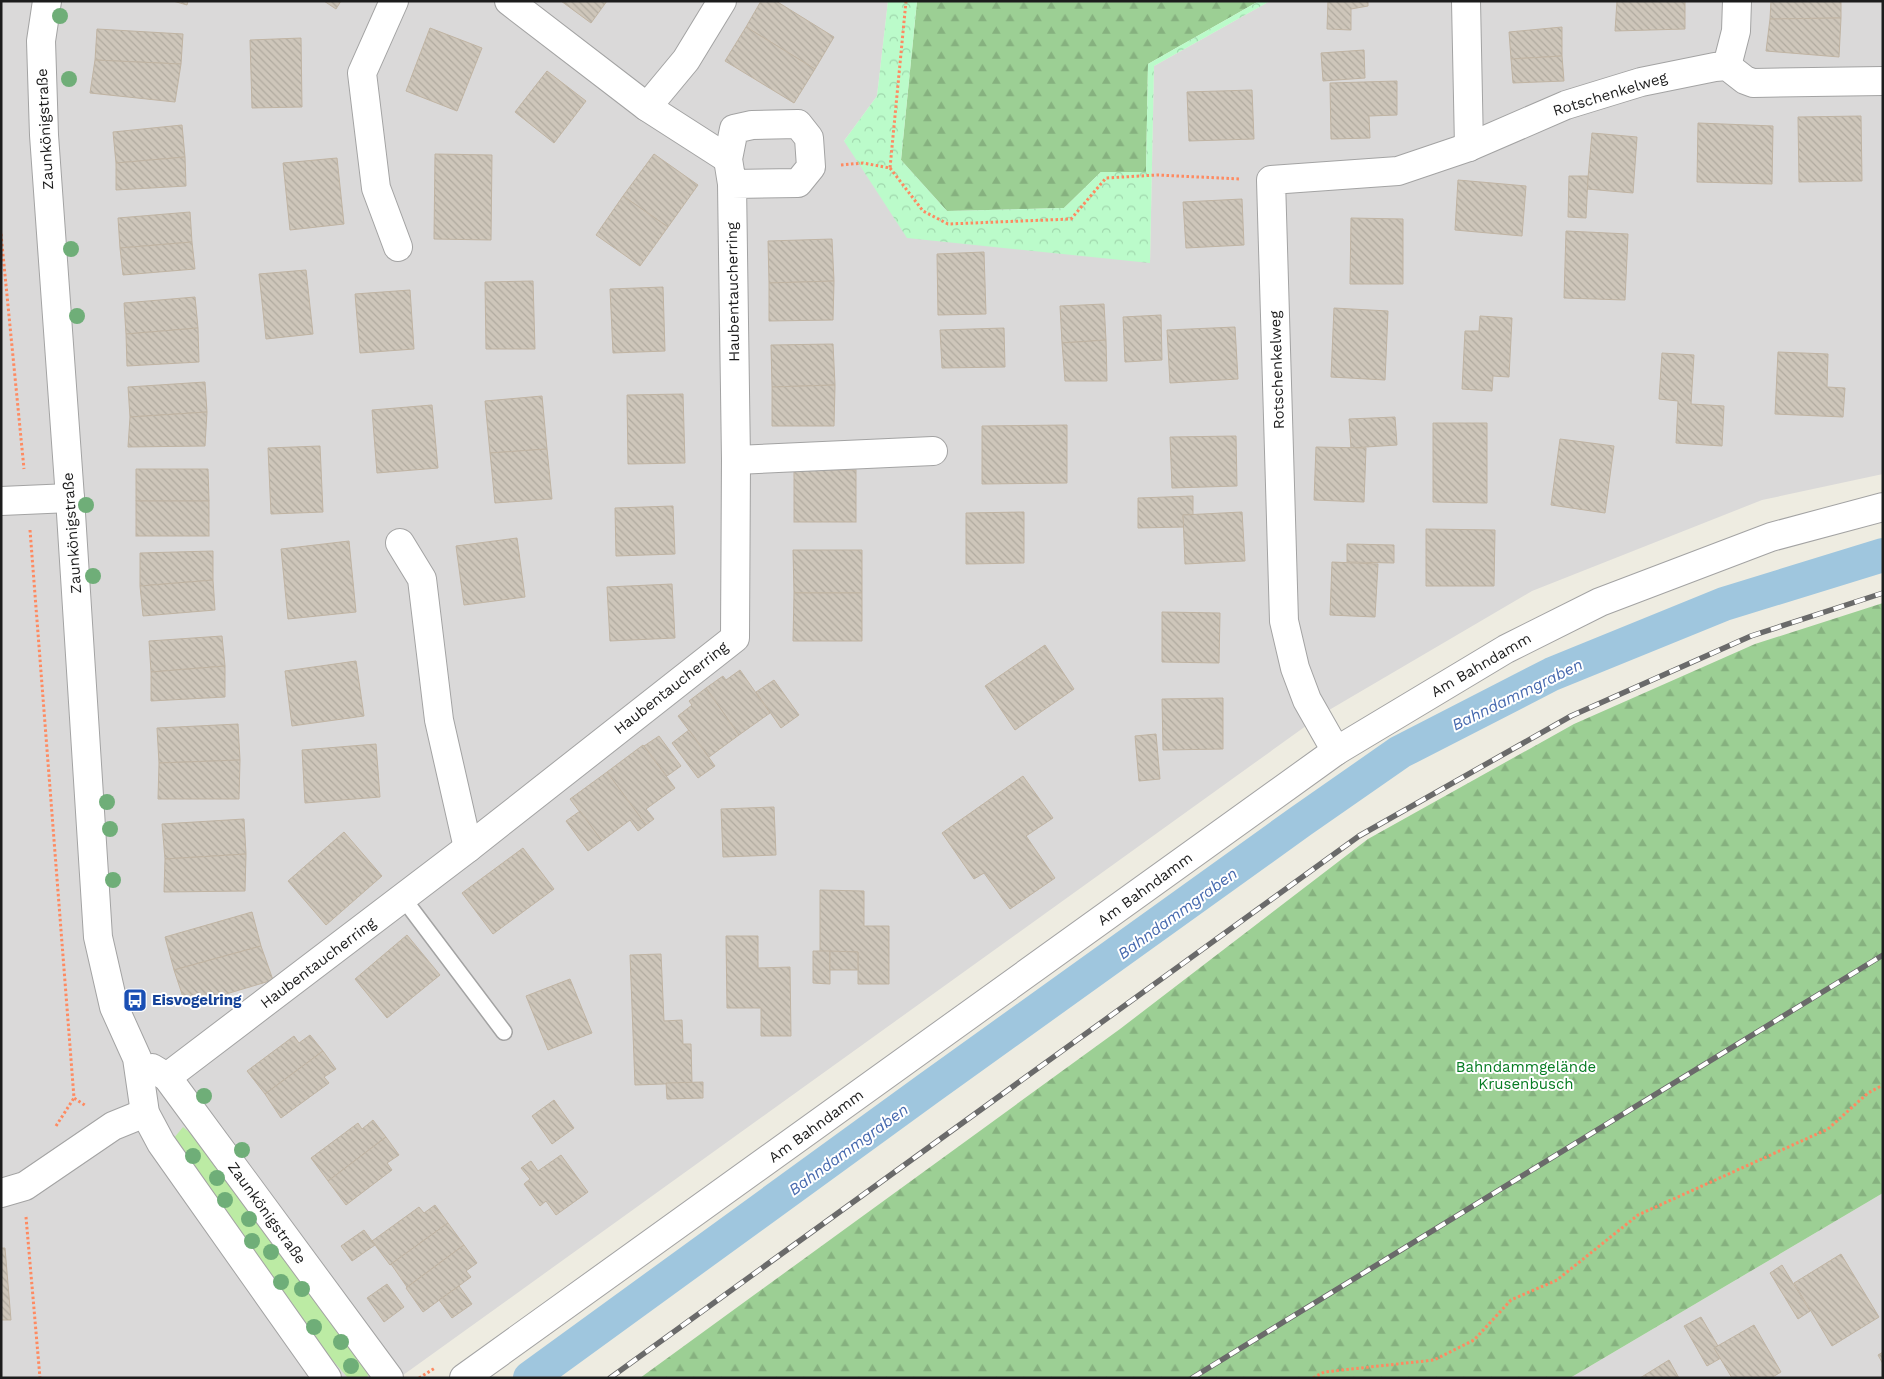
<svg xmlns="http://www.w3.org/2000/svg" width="1884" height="1379" font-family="'Work Sans',sans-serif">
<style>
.residential{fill:#dad9d9}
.grass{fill:#bceba4}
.forest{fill:url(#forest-firs)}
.park{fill:url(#park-crowns)}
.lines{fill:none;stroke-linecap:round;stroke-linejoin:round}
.canal{stroke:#9fc6de;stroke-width:34}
.building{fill:url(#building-back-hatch);stroke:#c0b4a3}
.lane-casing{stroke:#a3a3a3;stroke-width:18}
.street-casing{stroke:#a3a3a3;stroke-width:30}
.path{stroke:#fe8a61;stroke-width:3;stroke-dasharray:2.5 2.5;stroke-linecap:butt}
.lane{stroke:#fff;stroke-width:15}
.street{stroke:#fff;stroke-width:28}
.rail-casing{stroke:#6a6a6a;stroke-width:5.5}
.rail{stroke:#fff;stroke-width:4;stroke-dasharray:11;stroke-linecap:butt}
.tree{fill:#6fae78}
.labels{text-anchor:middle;stroke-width:4;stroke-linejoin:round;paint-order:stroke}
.street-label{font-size:15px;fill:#1c1c1c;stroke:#fff}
.transit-label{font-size:15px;font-weight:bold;fill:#164399;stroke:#fff;text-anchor:start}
.park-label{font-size:15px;fill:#077c23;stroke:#fff}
.water-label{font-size:16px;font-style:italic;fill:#4669ae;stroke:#fff}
</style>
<defs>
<pattern id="forest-firs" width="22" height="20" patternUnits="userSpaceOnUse" patternTransform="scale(1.25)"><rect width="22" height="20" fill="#9ccf94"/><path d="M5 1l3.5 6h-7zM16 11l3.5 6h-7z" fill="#86b17f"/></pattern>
<pattern id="park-crowns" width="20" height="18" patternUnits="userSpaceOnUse" patternTransform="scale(1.25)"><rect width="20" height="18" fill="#bbfbca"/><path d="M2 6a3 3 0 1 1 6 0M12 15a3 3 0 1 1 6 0" fill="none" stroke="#a0d7ad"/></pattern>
<pattern id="building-back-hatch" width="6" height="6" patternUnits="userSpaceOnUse" patternTransform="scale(1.25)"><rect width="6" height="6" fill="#cec6ba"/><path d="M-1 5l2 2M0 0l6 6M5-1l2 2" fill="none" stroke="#b0aa9f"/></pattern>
</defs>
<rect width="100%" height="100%" fill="#eeece1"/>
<g class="residential">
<path d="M1 1H888L877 96 844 141 1150 262 1154 66 1270 1H1883V474L1762 500 1532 591 1324 713 399 1378H1Z"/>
<path d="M1883 1193V1378H1570Z"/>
</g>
<path class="grass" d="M183 1127 202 1142 354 1345 368 1375 367 1378H348L321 1347 174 1138Z"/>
<g class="forest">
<path d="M917 1H1259L1148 64 1146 172H1101L1064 208 947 211 901 160Z"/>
<path d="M1883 603V1193L1570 1378H640L1120 1029 1368 839 1574 724 1755 644Z"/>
</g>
<path class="park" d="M888 1H917L901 160 947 211 1064 208 1101 172H1146L1148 64 1259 1H1270L1154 66 1150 263 907 238 844 141 877 96Z"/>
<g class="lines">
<path class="canal" d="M530 1378 929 1088 1301 821 1400 752 1552 674 1724 604 1883 555"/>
</g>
<g class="building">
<path d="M173 1H188L187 5Z"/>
<path d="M324 1H341L336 9Z"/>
<path d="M561 1H607L591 23Z"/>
<path d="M761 1H776L834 37 815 69 746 27Z"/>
<path d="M1328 1H1368V6L1351 9V30L1327 29Z"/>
<path d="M1617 1H1685V29L1615 31Z"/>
<path d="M1771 1H1841V18L1770 19Z"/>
<path d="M1841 18 1839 57 1766 51 1770 19Z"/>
<path d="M746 27 815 69 794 103 725 61Z"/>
<path d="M1562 27V56L1511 59 1509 32Z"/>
<path d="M430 28 482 48 457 111 406 91Z"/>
<path d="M97 29 183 34 181 64 95 60Z"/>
<path d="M301 38 302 107 252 108 250 40Z"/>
<path d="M1364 50 1365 78 1323 81 1321 53Z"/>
<path d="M1562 56 1564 81 1513 83 1511 59Z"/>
<path d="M95 60 181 64 175 102 90 93Z"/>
<path d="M547 71 586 101 554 143 515 112Z"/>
<path d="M1397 81V115L1369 116 1370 138 1331 139 1330 83Z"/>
<path d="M1252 90 1254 139 1189 141 1187 92Z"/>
<path d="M1861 116 1862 181 1799 182 1798 117Z"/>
<path d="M1698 123 1773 126 1772 184 1697 182Z"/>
<path d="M182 125 185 157 116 163 113 132Z"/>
<path d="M1592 133 1637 137 1633 193 1587 189Z"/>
<path d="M435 154 492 155 491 240 434 239Z"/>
<path d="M654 154 698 185 668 227 623 196Z"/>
<path d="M185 157 186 186 116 190V163Z"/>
<path d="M337 158 344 224 290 230 283 163Z"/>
<path d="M1569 176H1588L1586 218 1568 217Z"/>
<path d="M1458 180 1526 186 1522 236 1455 230Z"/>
<path d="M623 196 668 227 640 266 596 235Z"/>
<path d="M1242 199 1244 245 1186 248 1183 202Z"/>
<path d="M190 212 192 242 120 248 118 218Z"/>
<path d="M1351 218 1403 219V284H1350Z"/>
<path d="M1566 231 1628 234 1625 300 1564 298Z"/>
<path d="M832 239 834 281 769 283 768 241Z"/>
<path d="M192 242 195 269 123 275 120 248Z"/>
<path d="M984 252 986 314 938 315 937 254Z"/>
<path d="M306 270 313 334 266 339 259 274Z"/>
<path d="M533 281 535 349H486L485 282Z"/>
<path d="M834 281 833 320 769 321V283Z"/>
<path d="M663 287 665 351 613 353 610 289Z"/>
<path d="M410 290 414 349 360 353 355 294Z"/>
<path d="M195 297 198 328 126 334 124 303Z"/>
<path d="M1104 304 1106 340 1062 343 1060 306Z"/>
<path d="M1334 308 1388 311 1385 380 1331 377Z"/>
<path d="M1161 315 1162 360 1125 362 1123 317Z"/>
<path d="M1480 316 1512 318 1509 377 1493 376 1492 391 1462 389 1465 331H1479Z"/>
<path d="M1235 327 1238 379 1170 383 1167 330Z"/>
<path d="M198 328 199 362 127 366 126 334Z"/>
<path d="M1004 328 1005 367 942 368 940 330Z"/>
<path d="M1106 340 1107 381H1065L1062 343Z"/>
<path d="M833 344 835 385 772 387 771 345Z"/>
<path d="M1778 352 1828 354 1827 387 1845 388 1843 417 1775 414Z"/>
<path d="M1662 353 1694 355 1691 404 1724 406 1722 446 1676 443 1678 401 1659 399Z"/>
<path d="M205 382 207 412 130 417 128 387Z"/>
<path d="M835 385 834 426H772V387Z"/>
<path d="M683 394 685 463 628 464 627 395Z"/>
<path d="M542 396 547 449 490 453 485 401Z"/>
<path d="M432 405 438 468 377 473 372 410Z"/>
<path d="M207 412 205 446 128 447 130 417Z"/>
<path d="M1395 417 1397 445 1351 448 1349 419Z"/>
<path d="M1433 423H1487V503L1433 502Z"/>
<path d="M1067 425V483L982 484V426Z"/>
<path d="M1236 436 1237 486 1172 488 1170 437Z"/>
<path d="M1560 439 1614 446 1605 513 1551 505Z"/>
<path d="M320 446 323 512 271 514 268 448Z"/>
<path d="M1316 447 1366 448 1364 502 1314 500Z"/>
<path d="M547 449 552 499 495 503 490 453Z"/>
<path d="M136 469H208L209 501H136Z"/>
<rect x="794" y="470" width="62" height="52"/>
<path d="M1193 496V515H1183L1184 527 1138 528V498Z"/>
<rect x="136" y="501" width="73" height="35"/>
<path d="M673 506 675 554 616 556 615 508Z"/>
<path d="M1024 512V563L966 564V513Z"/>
<path d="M1242 512 1245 561 1185 564 1183 515Z"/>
<path d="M1426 529 1495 530 1494 586H1426Z"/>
<path d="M517 538 525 597 464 605 456 546Z"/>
<path d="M349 541 356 612 288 619 281 549Z"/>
<path d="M1347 544 1394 545V563L1347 562Z"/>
<path d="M793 550H862V593H794Z"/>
<path d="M213 551V580L140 586V553Z"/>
<path d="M1332 562 1378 564 1375 617 1330 615Z"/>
<path d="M213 580 215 610 143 616 140 586Z"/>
<path d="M672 584 675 638 610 641 607 587Z"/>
<path d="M794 593H862V641H793Z"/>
<path d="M1162 612 1220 613 1219 663 1162 662Z"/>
<path d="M222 636 225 666 151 672 149 641Z"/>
<path d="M1045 645 1074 689 1015 730 985 686Z"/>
<path d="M356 661 364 716 292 726 285 671Z"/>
<path d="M225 666V697L151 701V672Z"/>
<path d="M740 670 770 713 739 735 706 688 723 676 726 680Z"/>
<path d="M774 680 799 715 781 728 756 692Z"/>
<path d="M706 688 739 735 709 757 678 716 692 705 689 701Z"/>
<path d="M1223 698V749L1163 750 1162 699Z"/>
<path d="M238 724 240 760 159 763 157 728Z"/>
<path d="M689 730 715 766 698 778 672 743Z"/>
<path d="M1156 734 1160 779 1139 781 1135 736Z"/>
<path d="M659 736 681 766 667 776 644 746Z"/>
<path d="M376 744 380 797 305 803 302 750Z"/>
<path d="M643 745 675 788 646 809 654 819 646 825 607 772Z"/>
<path d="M240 760 239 799H158L159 763Z"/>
<path d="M607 772 646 825 638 831 630 820 602 841 570 799Z"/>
<path d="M1023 776 1053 818 1026 836 1055 878 1010 909 984 873 974 879 942 833Z"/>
<path d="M774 807 776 855 723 857 721 809Z"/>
<path d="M580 811 602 841 588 851 566 821Z"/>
<path d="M244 819 246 854 165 859 162 824Z"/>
<path d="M344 832 382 876 326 925 288 881Z"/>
<path d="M523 848 554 889 493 934 462 893Z"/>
<path d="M246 854 245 891 164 892 165 859Z"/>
<path d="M820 890 864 891V926H889V984H858V952H820Z"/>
<path d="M252 912 261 946 174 970 165 937Z"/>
<path d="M407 935 440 975 387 1018 355 979Z"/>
<path d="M726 936H758V968L790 967 791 1036H761V1008H727Z"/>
<path d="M261 946 273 980 186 1006 174 970Z"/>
<path d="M813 951H830V984L813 983Z"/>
<path d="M830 951 858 952V970H830Z"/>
<path d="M661 954 664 1021 682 1020 683 1044H691L692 1083 635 1085 630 955Z"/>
<path d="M570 979 592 1033 548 1050 526 996Z"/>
<path d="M310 1035 323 1051 265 1094 247 1071 294 1036 299 1043Z"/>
<path d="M323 1051 336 1069 324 1077 329 1083 281 1118 265 1094Z"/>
<path d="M703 1082V1098L667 1099 666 1083Z"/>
<path d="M554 1100 574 1128 552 1144 532 1116Z"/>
<path d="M373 1120 386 1137 328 1181 311 1158 358 1123 362 1129Z"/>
<path d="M386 1137 399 1155 387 1163 392 1170 346 1205 328 1181Z"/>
<path d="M561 1155 588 1192 556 1215 546 1201 540 1206 524 1184 530 1179 521 1168 531 1161 538 1171Z"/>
<path d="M435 1205 448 1223 390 1265 372 1241 419 1207 424 1213Z"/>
<path d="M448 1223 464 1245 407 1287 391 1264Z"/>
<path d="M364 1230 375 1245 352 1261 341 1246Z"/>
<path d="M464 1245 477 1263 466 1271 471 1277 423 1312 406 1288Z"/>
<path d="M1 1248H5L11 1320H1Z"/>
<path d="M1841 1254 1879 1317 1832 1346 1794 1283Z"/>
<path d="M1782 1265 1810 1311 1798 1319 1770 1273Z"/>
<path d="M387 1284 404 1307 384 1322 367 1298Z"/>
<path d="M459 1286 472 1304 452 1318 439 1300Z"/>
<path d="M1701 1317 1718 1346 1714 1348 1721 1358 1707 1366 1684 1326Z"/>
<path d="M1754 1325 1781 1372 1771 1378H1732L1714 1348Z"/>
<path d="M1883 1352V1364L1878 1355Z"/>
<path d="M1669 1360 1679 1378H1640Z"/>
</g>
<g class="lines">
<g class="lane-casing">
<path id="lane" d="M403 898 504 1032"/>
</g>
<g class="street-casing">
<g id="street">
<path d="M47 1 41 41 44 135 70 498 98 937 114 1007 137 1058 145 1113 161 1143 327 1378"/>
<path d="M394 1 362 73 376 188 398 247"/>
<path d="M509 1 647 107 728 159"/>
<path d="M1466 1 1469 147"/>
<path d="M1727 66 1736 31 1737 1"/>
<path d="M647 107 686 60 722 1"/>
<path d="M736 460 933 451"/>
<path d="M1 501 70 498"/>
<path d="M400 543 422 579 439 720 468 848"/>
<path d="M1336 751 1307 700 1295 668 1284 621 1271 180 1398 171 1469 147 1566 105 1641 82 1715 67 1727 66 1745 80 1753 83 1883 81"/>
<path d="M152 1068 167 1077 389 1378"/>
<path d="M167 1077 468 848 735 638 736 460 732 184 798 183 811 167 809 138 798 124 752 125 734 129 728 159 732 184"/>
<path d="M1 1193 25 1186 113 1126 145 1113"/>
<path d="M464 1378 1336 751 1506 649 1600 602 1771 537 1883 507"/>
</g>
</g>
<g class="path">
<path d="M841 165 863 163 890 168 906 1"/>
<path d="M890 168 923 211 948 224 1071 219 1106 178 1157 175 1241 179"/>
<path d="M1 234 24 469"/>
<path d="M30 530 74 1098 86 1106"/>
<path d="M56 1126 74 1098"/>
<path d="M26 1217 40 1378"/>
<path d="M419 1378 435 1368"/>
<path d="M1313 1378 1324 1372 1434 1360 1474 1340 1511 1300 1557 1280 1638 1215 1828 1129 1868 1093 1883 1085"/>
</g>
<use href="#lane" class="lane"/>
<use href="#street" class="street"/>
<g class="rail-casing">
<g id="rail">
<path d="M610 1378 1359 836 1571 716 1751 636 1883 593"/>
<path d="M1192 1378 1883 955"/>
</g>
</g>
<use href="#rail" class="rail"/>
</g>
<g class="tree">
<circle cx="60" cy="16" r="8"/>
<circle cx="69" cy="79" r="8"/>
<circle cx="71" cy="249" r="8"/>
<circle cx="77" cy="316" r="8"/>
<circle cx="86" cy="505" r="8"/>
<circle cx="93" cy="576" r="8"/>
<circle cx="107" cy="802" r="8"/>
<circle cx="110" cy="829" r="8"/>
<circle cx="113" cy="880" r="8"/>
<circle cx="204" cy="1096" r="8"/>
<circle cx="242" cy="1150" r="8"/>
<circle cx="193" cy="1156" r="8"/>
<circle cx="217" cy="1178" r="8"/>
<circle cx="225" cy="1200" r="8"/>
<circle cx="249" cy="1219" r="8"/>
<circle cx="252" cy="1241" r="8"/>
<circle cx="271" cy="1252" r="8"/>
<circle cx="281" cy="1282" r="8"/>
<circle cx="302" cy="1289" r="8"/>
<circle cx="314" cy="1327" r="8"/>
<circle cx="341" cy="1342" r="8"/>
<circle cx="351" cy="1366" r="8"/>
</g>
<defs>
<g id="bus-square" transform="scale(1.25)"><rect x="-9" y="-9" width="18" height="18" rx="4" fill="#1a4fb4" stroke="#fff"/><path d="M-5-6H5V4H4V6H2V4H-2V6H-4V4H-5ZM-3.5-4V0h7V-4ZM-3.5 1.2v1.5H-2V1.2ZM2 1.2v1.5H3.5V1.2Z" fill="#fff"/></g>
</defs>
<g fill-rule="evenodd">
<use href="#bus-square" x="135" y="1000"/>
</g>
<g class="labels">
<g class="street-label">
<text transform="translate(1610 94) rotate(-17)" y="5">Rotschenkelweg</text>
<text transform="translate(45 129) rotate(-93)" y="5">Zaunkönigstraße</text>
<text transform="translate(733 292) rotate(-91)" y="5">Haubentaucherring</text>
<text transform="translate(1277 370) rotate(-92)" y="5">Rotschenkelweg</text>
<text transform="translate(72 533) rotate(-94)" y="5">Zaunkönigstraße</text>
<text transform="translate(1481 665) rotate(-30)" y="5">Am Bahndamm</text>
<text transform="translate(671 688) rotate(-38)" y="5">Haubentaucherring</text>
<text transform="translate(1145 889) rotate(-36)" y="5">Am Bahndamm</text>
<text transform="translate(318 963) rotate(-37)" y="5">Haubentaucherring</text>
<text transform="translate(816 1126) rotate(-36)" y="5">Am Bahndamm</text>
<text transform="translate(267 1213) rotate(54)" y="5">Zaunkönigstraße</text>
</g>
<g class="transit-label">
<text x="152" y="1005">Eisvogelring</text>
</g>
<g class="park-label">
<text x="1526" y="1072">Bahndammgelände<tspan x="1526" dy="17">Krusenbusch</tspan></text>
</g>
<g class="water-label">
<text transform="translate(1517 694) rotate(-26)" y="6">Bahndammgraben</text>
<text transform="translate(1177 913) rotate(-36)" y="6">Bahndammgraben</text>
<text transform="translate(848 1149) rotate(-36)" y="6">Bahndammgraben</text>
</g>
</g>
<rect width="1884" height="1379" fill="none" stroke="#1c1c1c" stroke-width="5"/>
</svg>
